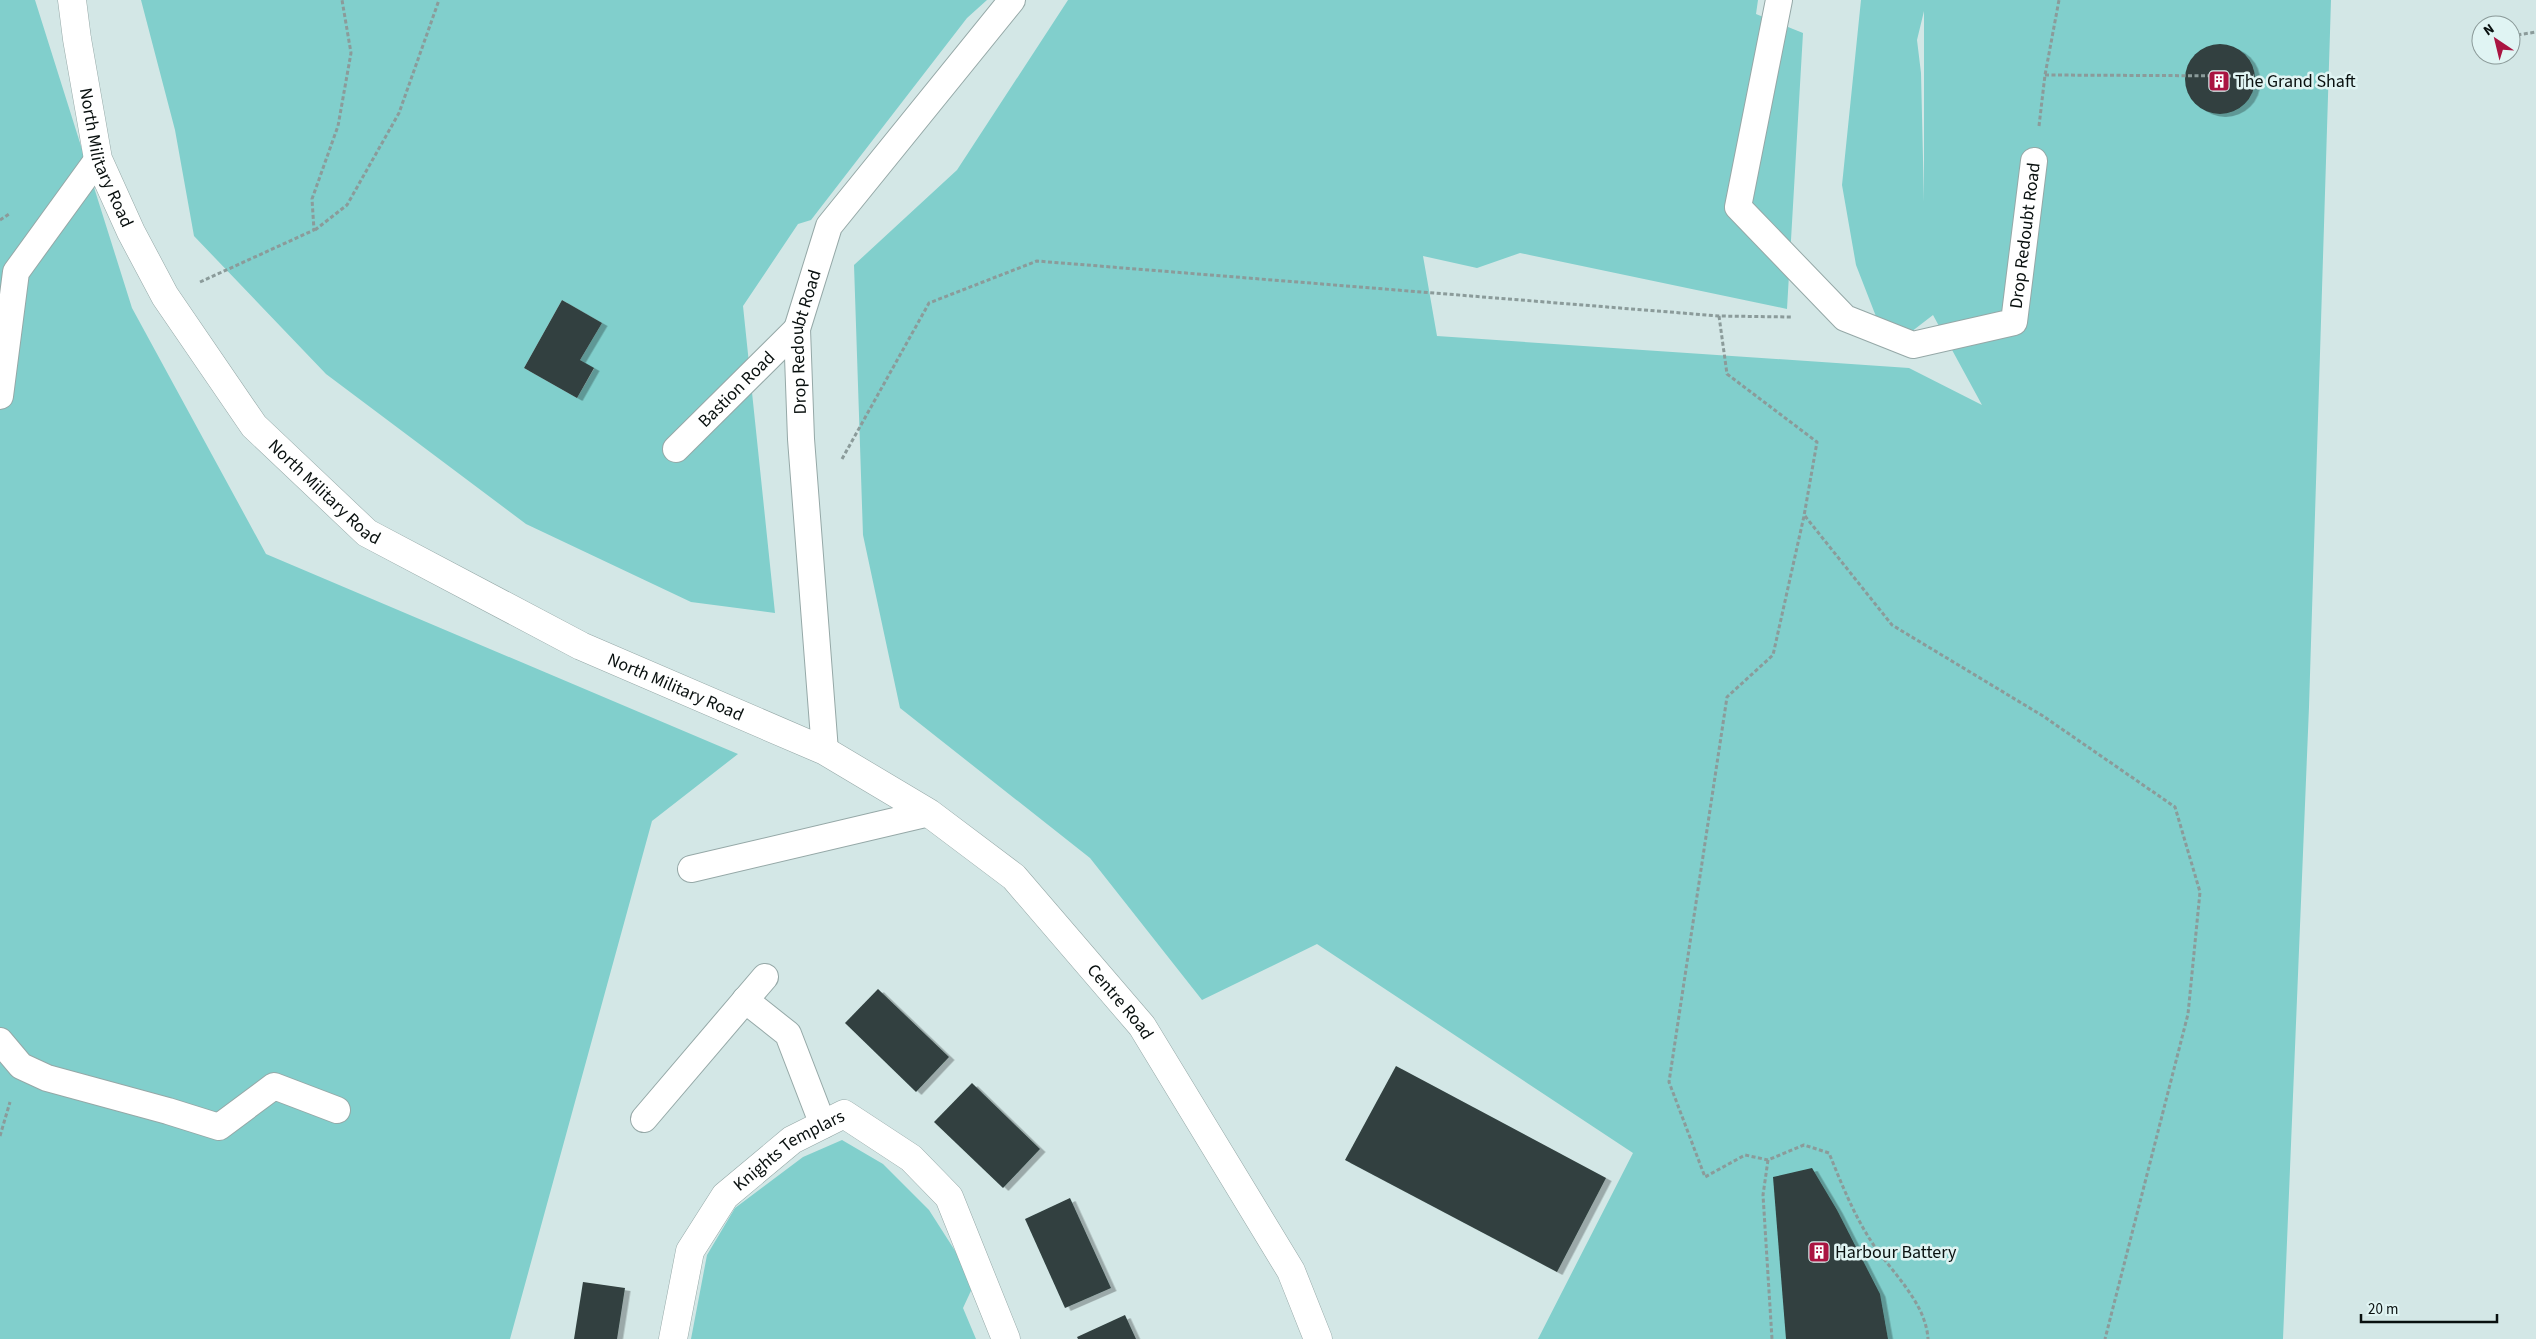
<svg xmlns="http://www.w3.org/2000/svg" width="2536" height="1339" font-family="'Source Sans 3',sans-serif">
<style>
.green{fill:#81cfcc;fill-rule:evenodd}
.building{fill:#30403f;filter:url(#shadow)}
.lines{fill:none;stroke-linecap:round;stroke-linejoin:round}
.service-casing{stroke:#95a8a7;stroke-width:28}
.minor-casing{stroke:#95a8a7;stroke-width:29}
.tertiary-casing{stroke:#95a8a7;stroke-width:29}
.path{stroke:#8b9b9a;stroke-width:3;stroke-dasharray:4 2.5;stroke-linecap:butt}
.service{stroke:#fff;stroke-width:26}
.minor{stroke:#fff;stroke-width:28}
.tertiary{stroke:#fff;stroke-width:28}
.labels{text-anchor:middle;stroke-width:5;stroke-linejoin:round;paint-order:stroke}
.poi-label{font-size:18px;fill:#09100f;stroke:#e0f4f3;text-anchor:start}
.street-label{font-size:18px;fill:#09100f;stroke:#e0f4f3}
</style>
<defs>
<filter id="shadow"><feDropShadow dx="5.5" dy="3" stdDeviation="0" flood-color="#0004"/></filter>
</defs>
<rect width="100%" height="100%" fill="#d3e7e6"/>
<g class="green">
<path d="M0 0H35L132 308 266 554 738 754 652 821 510 1339H0Z"/>
<path d="M141 0H987L967 18 811 220 798 224 743 306 775 613 691 602 526 524 326 374 194 236 175 130ZM562 300 602 323 580 360 594 369 577 398 524 368Z"/>
<path d="M1068 0H1758L1756 14 1803 33 1787 309 1520 253 1477 268 1423 256 1437 336 1909 368 1982 405 1933 315 1911 332 1877 319 1856 265 1842 185 1861 0H2331L2309 707 2283 1339H1538L1633 1153 1317 944 1202 1000 1090 858 900 708 863 535 854 265 957 170ZM1924 11V202L1921 73 1917 40Z"/>
<path d="M842 1140 883 1164 929 1210 975 1282 963 1308 976 1339H691L707 1255 735 1208 803 1157Z"/>
</g>
<g class="building">
<circle cx="2220" cy="79" r="35"/>
<path d="M562 300 602 323 580 360 594 368 577 398 524 368Z"/>
<path d="M878 989 949 1057 916 1092 845 1023Z"/>
<path d="M1396 1066 1606 1178 1557 1272 1345 1160Z"/>
<path d="M972 1083 1040 1149 1003 1188 934 1122Z"/>
<path d="M1812 1168 1837 1210 1880 1294 1888 1339H1786L1773 1177Z"/>
<path d="M1070 1198 1111 1288 1065 1308 1025 1219Z"/>
<path d="M583 1282 625 1288 617 1339H574Z"/>
<path d="M1125 1315 1136 1339H1078L1077 1337Z"/>
</g>
<g class="lines">
<g class="service-casing">
<g id="service">
<path id="s1" d="M1779 0 1738 207 1845 318 1913 345 2014 322 2034 161"/>
<path d="M0 396 16 272 98 159"/>
<path id="s2" d="M676 449 797 329"/>
<path id="s3" d="M825 751 801 439 797 329 829 226 1012 0"/>
<path d="M691 869 929 813"/>
<path d="M745 1000 788 1034 823 1125"/>
<path d="M0 1041 21 1066 47 1078 168 1111 219 1127 274 1086 337 1110"/>
<path d="M644 1119 765 977"/>
</g>
</g>
<g class="minor-casing">
<g id="minor">
<path id="s4" d="M673 1339 690 1251 725 1196 792 1140 844 1114 911 1158 949 1197 1006 1339"/>
</g>
</g>
<g class="tertiary-casing">
<g id="tertiary">
<path id="s5" d="M72 0 77 39 98 159 131 232 165 296 254 426 367 533 581 646 825 751 929 813 1014 877 1142 1026 1291 1271 1318 1339"/>
</g>
</g>
<g class="path">
<path d="M2511 36 2536 32"/>
<path d="M2045 75 2254 76"/>
<path d="M2039 126 2045 75 2059 0"/>
<path d="M0 220 9 214"/>
<path d="M315 230 347 205 399 113 439 0"/>
<path d="M200 282 314 230 312 199 338 126 351 53 342 0"/>
<path d="M1719 316 1727 374 1817 442 1804 516 1773 655 1727 697 1669 1082 1705 1177 1745 1155 1768 1160 1804 1145 1829 1153C1842 1185 1855 1218 1875 1247 1894 1274 1926 1304 1928 1339"/>
<path d="M842 459 929 303 1037 261 1719 316 1791 317"/>
<path d="M1805 516 1892 625 2043 716 2175 807 2200 892 2188 1014 2105 1339"/>
<path d="M0 1136 10 1102"/>
<path d="M1768 1160 1763 1195 1772 1339"/>
</g>
<use href="#service" class="service"/>
<use href="#minor" class="minor"/>
<use href="#tertiary" class="tertiary"/>
</g>
<defs>
<g id="building-square" transform="scale(1.125)"><rect x="-9" y="-9" width="18" height="18" rx="4" fill="#aa1441" stroke="#e0f4f3"/><path d="M-4-6H4V6H1V3H-1V6H-4ZM-2.5-4.3h1.7v1.8h-1.7ZM.8-4.3h1.7v1.8H.8ZM-2.5-1h1.7V.8h-1.7ZM.8-1h1.7V.8H.8Z" fill="#fff"/></g>
</defs>
<g fill-rule="evenodd">
<use href="#building-square" x="2219" y="81"/>
<use href="#building-square" x="1819" y="1252"/>
</g>
<g class="labels">
<g class="poi-label">
<text x="2235" y="87">The Grand Shaft</text>
<text x="1835" y="1258">Harbour Battery</text>
</g>
<g class="street-label">
<text dy="6" stroke="none"><textPath href="#s5" startOffset="162">North Military Road</textPath></text>
<text dy="6" stroke="none"><textPath href="#s1" startOffset="629">Drop Redoubt Road</textPath></text>
<text dy="6" stroke="none"><textPath href="#s3" startOffset="411">Drop Redoubt Road</textPath></text>
<text dy="6" stroke="none"><textPath href="#s2" startOffset="85">Bastion Road</textPath></text>
<text dy="6" stroke="none"><textPath href="#s5" startOffset="568">North Military Road</textPath></text>
<text dy="6" stroke="none"><textPath href="#s5" startOffset="972">North Military Road</textPath></text>
<text dy="6" stroke="none"><textPath href="#s5" startOffset="1526">Centre Road</textPath></text>
<text dy="6" stroke="none"><textPath href="#s4" startOffset="234">Knights Templars</textPath></text>
</g>
</g>
<g transform="translate(2496 40) rotate(325)"><circle r="24" fill="#e0f4f3" stroke="#8a9998"/>
<path d="M0-4L9 19L0 12L-9 19Z" fill="#aa1441"/>
<text y="-8" font-size="14" font-weight="bold" text-anchor="middle" fill="#09100f">N</text>
</g>
<path d="M2361 1314v8h136v-8" fill="none" stroke="#09100f" stroke-width="2.5"/>
<text x="2368" y="1314" font-size="15" fill="#09100f" stroke="#e0f4f3" stroke-width="4" paint-order="stroke">20 m</text>
</svg>
